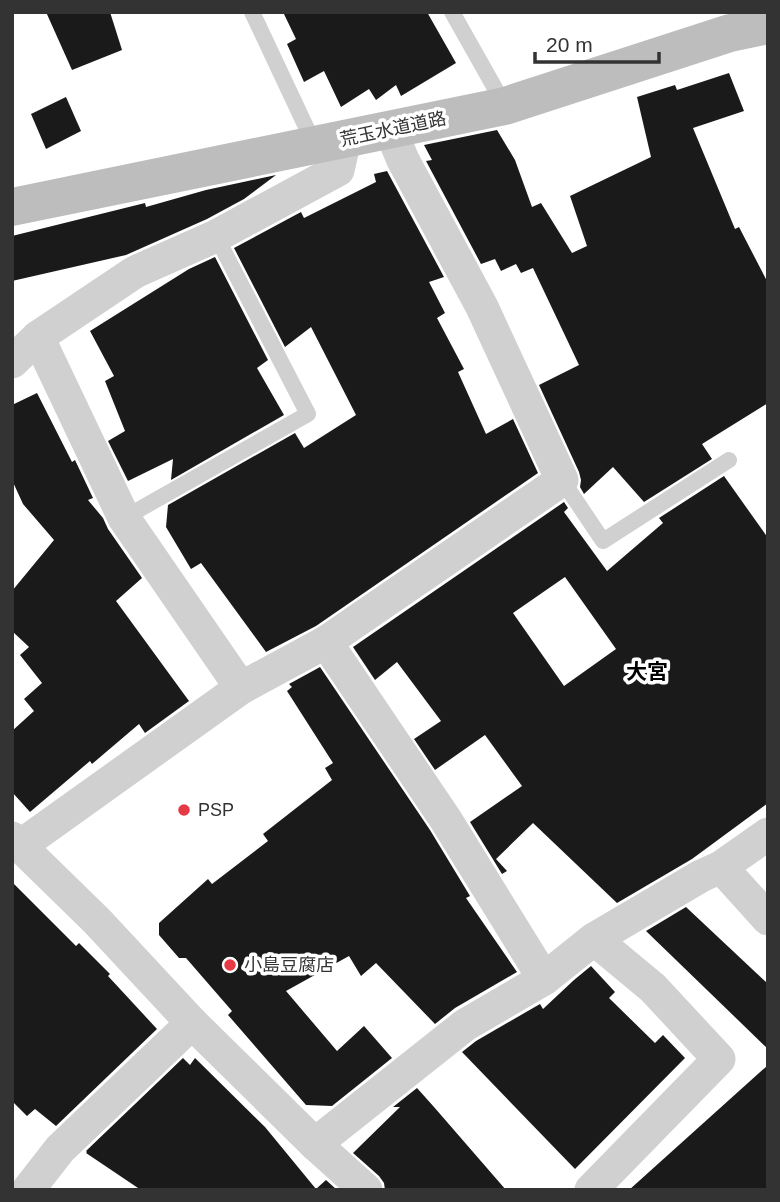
<svg xmlns="http://www.w3.org/2000/svg" width="780" height="1202" font-family="Helvetica,'Noto Sans JP',sans-serif">
<style>
.building{fill:#1a1a1a;fill-rule:evenodd}
.lines{fill:none;stroke-linecap:round;stroke-linejoin:round}
.service{stroke:#d0d0d0;stroke-width:16}
.minor{stroke:#d0d0d0;stroke-width:33}
.secondary{stroke:#bdbdbd;stroke-width:38}
.poi-dot{fill:#e63946;stroke:#fff;stroke-width:2.5}
.labels{text-anchor:middle;stroke-width:7;stroke-linejoin:round;paint-order:stroke}
.street-label{font-size:18px;fill:#333;stroke:#fff}
.poi-label{font-size:18px;fill:#333;stroke:#fff;text-anchor:start}
.quarter-label{font-size:21px;font-weight:bold;fill:#000;stroke:#fff}
</style>
<rect width="100%" height="100%" fill="#fff"/>
<g class="building">
<path d="M46 12H110L122 50 72 70Z"/>
<path d="M283 12H427L456 63 401 96 396 85 376 100 369 89 341 107 324 71 304 82 287 44 296 39Z"/>
<path d="M729 73 744 111 693 128 735 229 739 227 768 283V403L702 444 712 459 644 502 613 467 584 494 580 487 581 480 579 472 539 385 579 365 533 268 521 273 516 264 501 271 495 259 481 264 426 161 432 160 424 145 497 130 515 160 532 207 541 203 572 253 587 246 570 196 651 157 637 97 675 85 677 90Z"/>
<path d="M66 97 81 131 46 149 31 114Z"/>
<path d="M387 171 444 277 429 282 445 313 437 318 464 369 458 372 486 434 513 419 538 473 316 626 266 652 201 563 191 569 166 527 168 505 295 433 304 448 356 415 311 327 285 347 234 248 301 212 304 218 376 182 374 174Z"/>
<path d="M276 175 244 199 207 219 126 255 12 281V236L145 203 146 207 206 190Z"/>
<path d="M215 257 268 360 257 368 284 415 171 480 173 459 128 481 108 441 125 431 105 381 114 376 90 331 189 269Z"/>
<path d="M37 393 72 462 75 460 93 498 88 500 103 518 108 529 142 578 116 601 189 701 145 733 139 724 92 764 90 761 30 812 12 792V731L34 711 24 699 42 683 20 655 29 647 12 631V591L54 540 23 504 12 480V405Z"/>
<path d="M724 476 768 538V803L692 859 617 903 533 823 496 859 507 871 502 874 470 822 522 786 485 735 435 770 414 739 441 721 397 662 375 680 353 647 564 502 568 508 564 512 607 571 663 523 659 518ZM565 577 616 649 564 686 513 613Z"/>
<path d="M320 667 430 830 470 896 466 898 517 972 455 1008 435 1024 376 963 361 976 349 956 286 991 337 1051 364 1026 392 1058 332 1106 306 1105 228 1015 232 1011 186 958H179L159 935V923L208 879 212 884 268 841 263 834 332 780 325 768 333 763 287 691 292 687 289 684Z"/>
<path d="M12 882 76 946 79 943 110 974 108 976 157 1029 56 1126 35 1109 27 1116 12 1101Z"/>
<path d="M686 907 768 984V1049L646 931Z"/>
<path d="M591 966 615 992 609 998 655 1043 663 1035 685 1058 575 1169 462 1052 476 1041 540 1004 543 1009 574 980Z"/>
<path d="M183 1058 190 1065 195 1058 265 1127 316 1189 326 1180 337 1190H141L86 1153 87 1152 86 1151Z"/>
<path d="M768 1065V1190H629Z"/>
<path d="M417 1088 434 1107 506 1190H385L384 1183 379 1176 353 1153 400 1107H393Z"/>
</g>
<g class="lines">
<g class="service">
<path d="M252 12 315 146"/>
<path d="M452 12 505 106"/>
<path d="M562 480 603 541 729 460"/>
<path d="M124 518 308 414 216 236"/>
</g>
<g class="minor">
<path d="M38 337 124 518 241 688"/>
<path d="M12 362 38 337 135 272 216 236 338 170 345 139"/>
<path d="M326 642 446 820 544 979"/>
<path d="M12 838 97 921 192 1023 315 1144 366 1190"/>
<path d="M20 846 241 688 326 642 562 480 482 307 403 160 390 129"/>
<path d="M721 867 768 919"/>
<path d="M315 1144 465 1025 544 979 594 939 701 876 721 867 768 834"/>
<path d="M28 1190 60 1149 192 1023"/>
<path d="M591 1190 719 1059 653 988 594 939"/>
</g>
<path class="secondary" d="M12 207 505 106 730 33 768 25"/>
</g>
<g class="poi-dot">
<circle cx="184" cy="810" r="7"/>
<circle cx="230" cy="965" r="7"/>
</g>
<g class="labels">
<g class="street-label">
<text transform="translate(393 129) rotate(-12)" y="6">荒玉水道道路</text>
</g>
<g class="poi-label">
<text x="198" y="816">PSP</text>
<text x="244" y="971">小島豆腐店</text>
</g>
<g class="quarter-label">
<text x="647" y="679">大宮</text>
</g>
</g>
<rect width="780" height="1202" fill="none" stroke="#333333" stroke-width="28"/>
<path d="M535 52v10h124v-10" fill="none" stroke="#333333" stroke-width="3.5"/>
<text x="546" y="52" font-size="21" fill="#333333" stroke="#ffffff" stroke-width="5" paint-order="stroke">20 m</text>
</svg>
